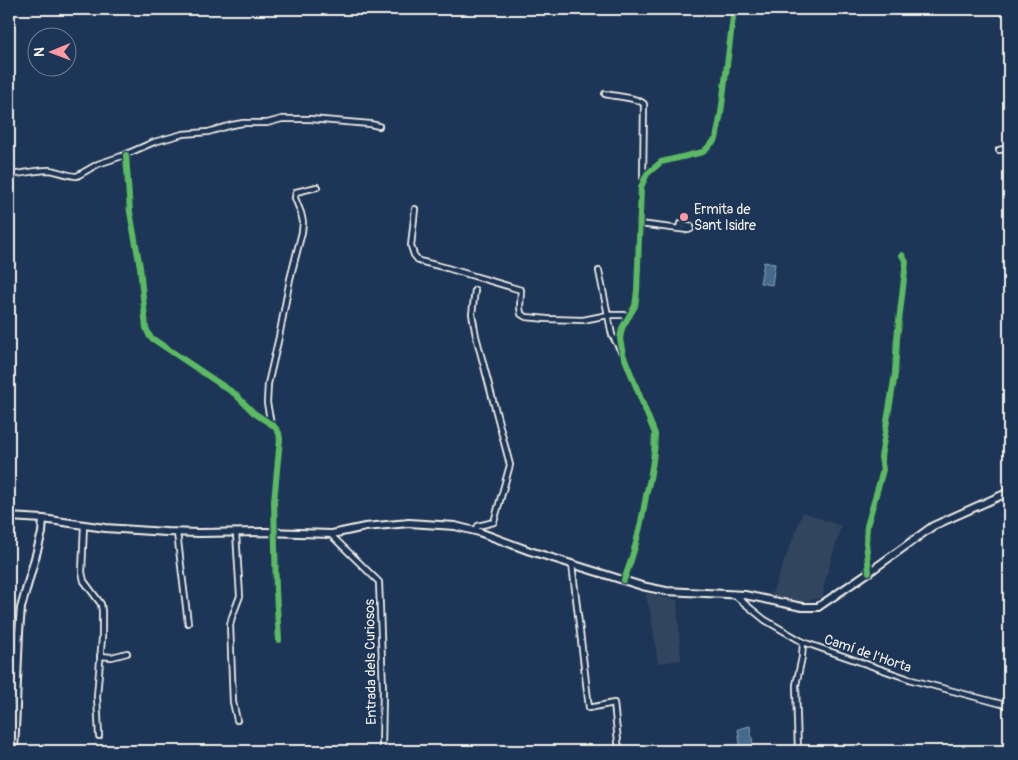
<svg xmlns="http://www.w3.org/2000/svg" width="1018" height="760" font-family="Pangolin,sans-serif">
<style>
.built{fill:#33445e}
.water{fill:#456b8d;stroke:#8ba1b1}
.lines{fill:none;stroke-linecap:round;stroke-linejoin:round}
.minor-casing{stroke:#f4f1e8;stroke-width:8}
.secondary-casing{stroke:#f4f1e8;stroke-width:10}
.minor{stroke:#1d3557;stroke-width:4.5}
.secondary{stroke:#1d3557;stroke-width:6}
.cycleway-casing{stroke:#1d3557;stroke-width:9}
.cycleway{stroke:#5cba63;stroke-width:6}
.poi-dot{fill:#ff9aa2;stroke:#1d3557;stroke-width:2}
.labels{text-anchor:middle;stroke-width:4;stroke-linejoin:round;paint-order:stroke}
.poi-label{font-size:14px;fill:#f4f1e8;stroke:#1d3557;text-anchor:start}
.street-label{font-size:14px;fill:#f4f1e8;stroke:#1d3557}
</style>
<rect width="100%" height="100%" fill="#1d3557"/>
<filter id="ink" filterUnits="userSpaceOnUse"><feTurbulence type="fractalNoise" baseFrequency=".02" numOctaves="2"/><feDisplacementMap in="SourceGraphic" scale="10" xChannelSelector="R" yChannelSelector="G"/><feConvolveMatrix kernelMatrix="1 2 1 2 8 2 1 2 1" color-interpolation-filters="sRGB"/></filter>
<g filter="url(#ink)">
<g class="built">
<path d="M803 512 841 526 824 585 823 597 802 602 771 596Z"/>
<path d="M645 593 677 600 681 660 658 663 651 615Z"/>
</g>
<g class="water">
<path d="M764 262 775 264 772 285 760 283Z"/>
<path d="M750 726 754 751H741L738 729Z"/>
</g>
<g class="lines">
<g class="minor-casing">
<g id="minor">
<path d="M605 94C617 97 637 97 644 104L643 179"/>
<path d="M999 150 1009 148"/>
<path d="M126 155 130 212 140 267 146 328 150 337 235 394 254 413 274 426 279 433 280 439 274 501 276 591 279 640"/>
<path d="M9 175C22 174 35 170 49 170 59 171 67 176 77 176L98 164 122 156 154 142 183 134 208 132 232 125 243 123H267L282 119H310L370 124 379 126"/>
<path d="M415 209 411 246 414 255 419 261 447 268 521 290 520 307 521 314 526 317 547 319 583 320 608 315H630"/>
<path d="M639 224 688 230 691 229V226L680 224 679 229"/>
<path d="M599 271 612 335 621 351"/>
<path d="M271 424 267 403 268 384 279 337 290 279 302 232 303 222 301 213 295 198 296 192 317 187"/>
<path d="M84 525 82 572 84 581 101 604 102 611V638L97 696 99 736"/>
<path d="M475 531 478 526 494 522 510 465 476 336 472 314 475 290"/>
<path d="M177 533 188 623"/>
<path d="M236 533 240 596 232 617 230 625 233 702 237 720"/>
<path d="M330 534 379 582 383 689 382 751"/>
<path d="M572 564 589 708 614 703 619 751"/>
<path d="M869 572 866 542 867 526 883 470 881 457 895 374 897 338 906 262 902 255"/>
<path d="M624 580C635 552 641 526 646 496 651 476 655 455 655 434L623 354 620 339 622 328 635 306 637 291 641 187 647 174 661 162 703 152 716 139 721 113 734 9"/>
<path d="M733 594 765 620 803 642 912 680 1009 706"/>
<path d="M100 656 112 657 127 653"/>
<path d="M798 751 796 685 802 657 803 642"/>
</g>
</g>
<g class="secondary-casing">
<g id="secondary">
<path d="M9 517 43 519 105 528 166 532 199 533 265 532 332 534 365 527 409 523 455 526 479 532 530 551 642 586 666 591 745 595 802 607H818L875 568 933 526 1009 492"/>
<path d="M14 751 15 730 19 632 21 608 42 533 43 519"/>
</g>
</g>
<use href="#minor" class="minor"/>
<use href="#secondary" class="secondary"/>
<g class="cycleway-casing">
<g id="cycleway">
<path d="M126 155 130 212 140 267 146 328 150 337 235 394 254 413 274 426 279 433 280 439 274 501 276 591 279 640"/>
<path d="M869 572 866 542 867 526 883 470 881 457 895 374 897 338 906 262 902 255"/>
<path d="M624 580C635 552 641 526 646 496 651 476 655 455 655 434L623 354 620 339 622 328 635 306 637 291 641 187 647 174 661 162 703 152 716 139 721 113 734 9"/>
</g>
</g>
<use href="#cycleway" class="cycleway"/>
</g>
</g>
<circle class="poi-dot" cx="684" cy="217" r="5"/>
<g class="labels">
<g class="poi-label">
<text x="694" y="214">Ermita de<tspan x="694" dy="16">Sant Isidre</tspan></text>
</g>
<g class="street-label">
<text transform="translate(868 653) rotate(19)" y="5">Camí de l'Horta</text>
<text transform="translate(370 662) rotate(-91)" y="5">Entrada dels Curiosos</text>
</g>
</g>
<rect width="1018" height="760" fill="none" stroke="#1d3557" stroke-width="30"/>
<rect x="15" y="15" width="988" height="730" fill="none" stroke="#f4f1e8" stroke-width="2" filter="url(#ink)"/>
<g transform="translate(52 52) rotate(269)"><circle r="24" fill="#1d3557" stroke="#738091"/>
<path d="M0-4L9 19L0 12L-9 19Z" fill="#ff9aa2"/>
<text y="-8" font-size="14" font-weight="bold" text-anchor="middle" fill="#f4f1e8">N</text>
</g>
</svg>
